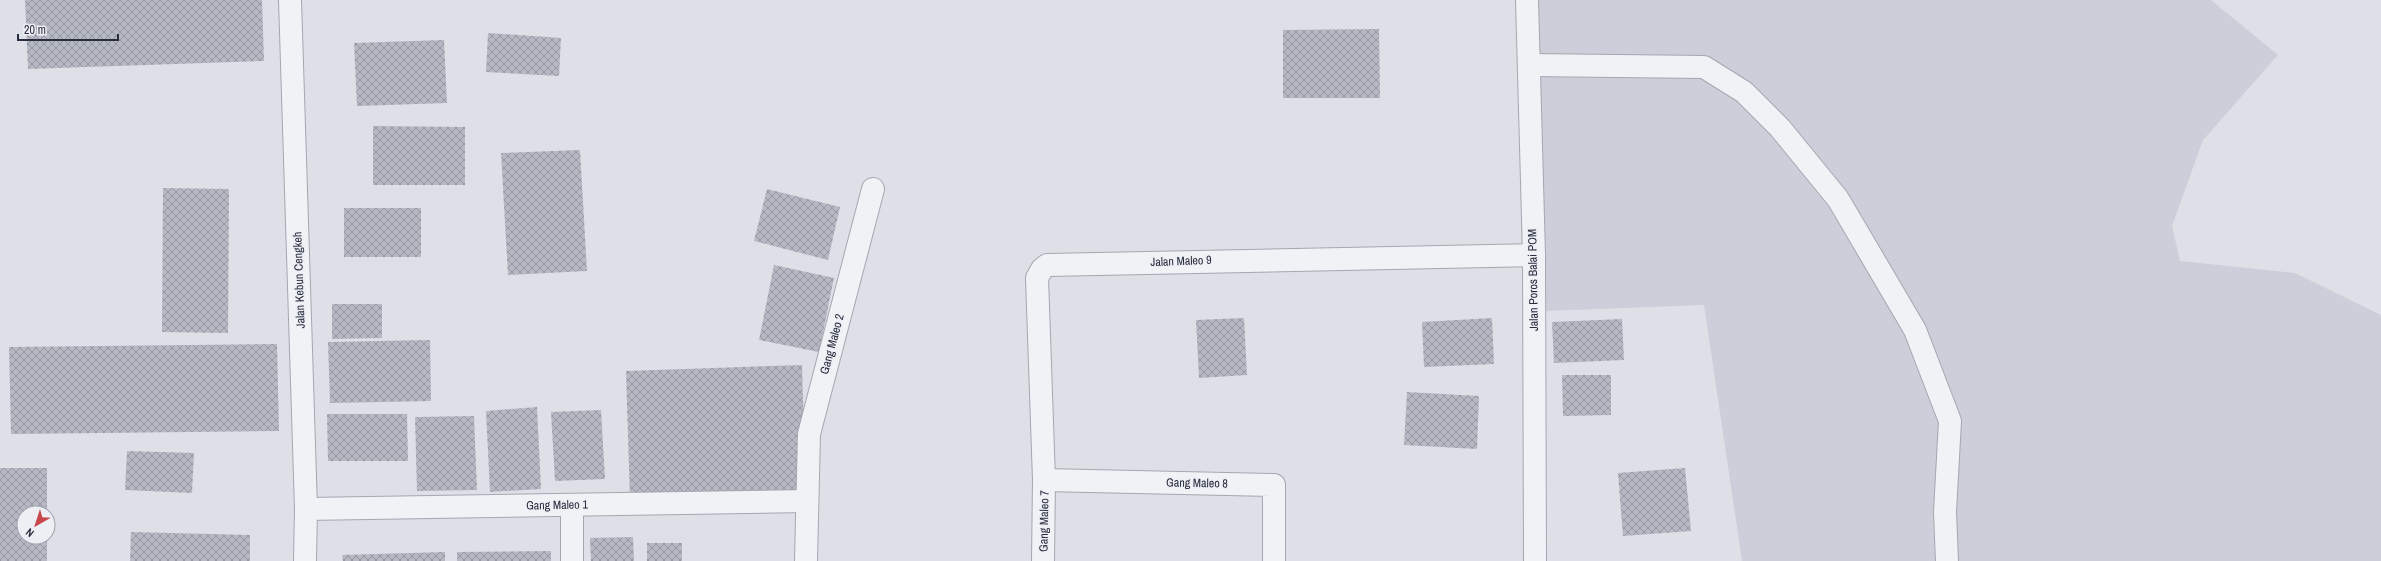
<svg xmlns="http://www.w3.org/2000/svg" width="2381" height="561" font-family="'Archivo Narrow',sans-serif">
<style>
.built{fill:#cccfd9}
.building{fill:url(#building-cross-hatch)}
.lines{fill:none;stroke-linecap:round;stroke-linejoin:round}
.street-casing{stroke:#a4a7b1;stroke-width:24}
.street{stroke:#f1f2f6;stroke-width:22}
.labels{text-anchor:middle;stroke-width:3;stroke-linejoin:round;paint-order:stroke}
.street-label{font-size:12px;fill:#282d3d;stroke:#edeff5}
</style>
<defs>
<pattern id="building-cross-hatch" width="8" height="8" patternUnits="userSpaceOnUse"><rect width="8" height="8" fill="#b6b9c4"/><path d="M0 0l8 8M0 8l8-8" fill="none" stroke="#9497a0"/></pattern>
</defs>
<rect width="100%" height="100%" fill="#dee0e7"/>
<path class="built" d="M1529 0H2211L2278 55 2203 140 2172 226 2180 261 2295 273 2381 315V561H1742L1704 305 1545 311Z"/>
<g class="building">
<path d="M25 0H262L264 61 28 69Z"/>
<path d="M1379 29 1380 98H1283V30Z"/>
<path d="M488 33 561 38 559 76 486 72Z"/>
<path d="M444 40 447 103 357 106 354 43Z"/>
<path d="M373 126 465 127V185H373Z"/>
<path d="M580 150 587 271 508 275 501 153Z"/>
<path d="M163 188 229 189 228 333 162 332Z"/>
<path d="M767 189 840 207 828 260 754 241Z"/>
<rect x="344" y="208" width="77" height="49"/>
<path d="M774 265 834 278 819 352 759 340Z"/>
<path d="M332 304H382V338L332 339Z"/>
<path d="M1244 318 1247 375 1199 378 1196 320Z"/>
<path d="M1492 318 1494 364 1424 367 1422 322Z"/>
<path d="M1622 319 1624 360 1554 363 1552 322Z"/>
<path d="M430 340 431 401 330 403 328 342Z"/>
<path d="M277 344 279 431 11 434 9 347Z"/>
<path d="M802 365 806 500 630 501 626 371Z"/>
<path d="M1562 375H1611V415L1563 416Z"/>
<path d="M1407 392 1479 396 1477 449 1404 445Z"/>
<path d="M537 407 541 489 490 492 486 411Z"/>
<path d="M601 410 605 479 555 481 551 412Z"/>
<path d="M327 414H407L408 461H328Z"/>
<path d="M474 416 477 490 417 491 415 417Z"/>
<path d="M127 451 194 453 192 493 125 490Z"/>
<path d="M0 468H47V513H24V537H47V561H0Z"/>
<path d="M1685 468 1691 531 1623 536 1618 473Z"/>
<path d="M131 532 250 535V561H130Z"/>
<path d="M633 537 634 561H591L590 538Z"/>
<rect x="647" y="543" width="35" height="18"/>
<path d="M551 551V561H457V552Z"/>
<path d="M445 552V561H343L342 555Z"/>
</g>
<g class="lines">
<g class="street-casing">
<g id="street">
<path d="M290 0 306 509 305 561"/>
<path d="M1527 0 1534 255 1535 561"/>
<path d="M1529 65 1704 67 1744 92 1780 128 1838 199 1915 330 1950 421 1945 512 1947 561"/>
<path d="M1044 480 1274 485V561"/>
<path d="M572 505V561"/>
<path d="M306 509 807 501"/>
<path d="M806 561 809 434 873 189"/>
<path d="M1043 561 1044 480 1037 278 1042 269 1047 265 1534 255"/>
</g>
</g>
<use href="#street" class="street"/>
</g>
<g class="labels">
<g class="street-label">
<text transform="translate(1181 261) rotate(-2)" y="4">Jalan Maleo 9</text>
<text transform="translate(299 280) rotate(-92)" y="4">Jalan Kebun Cengkeh</text>
<text transform="translate(1533 280) rotate(-91)" y="4">Jalan Poros Balai POM</text>
<text transform="translate(832 344) rotate(-75)" y="4">Gang Maleo 2</text>
<text transform="translate(1197 483) rotate(1)" y="4">Gang Maleo 8</text>
<text transform="translate(557 505) rotate(-1)" y="4">Gang Maleo 1</text>
<text transform="translate(1044 521) rotate(-89)" y="4">Gang Maleo 7</text>
</g>
</g>
<g transform="translate(36 525) rotate(219)"><circle r="19" fill="#edeff5" stroke="#9ea1ab"/>
<path d="M0-3L7 15L0 10L-7 15Z" fill="#c84749"/>
<text y="-6" font-size="11" font-weight="bold" text-anchor="middle" fill="#282d3d">N</text>
</g>
<path d="M18 34v6h100v-6" fill="none" stroke="#282d3d" stroke-width="2"/>
<text x="24" y="34" font-size="12" fill="#282d3d" stroke="#edeff5" stroke-width="3" paint-order="stroke">20 m</text>
</svg>
